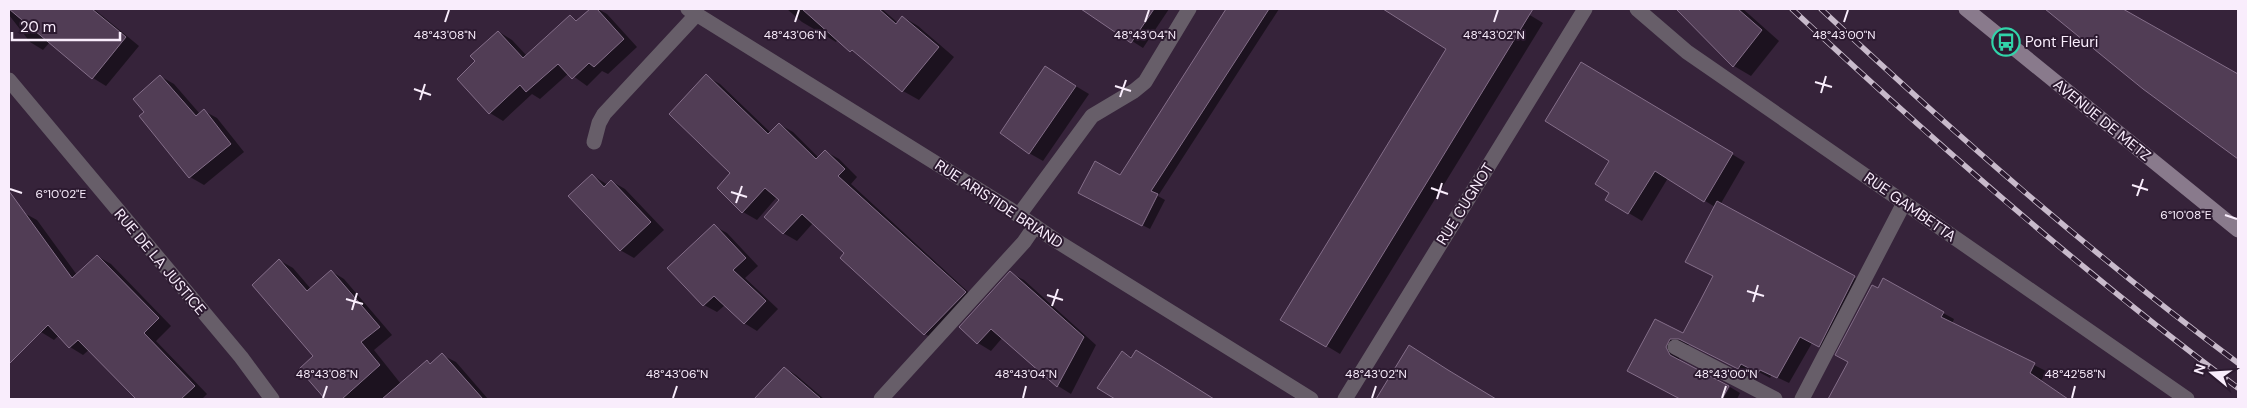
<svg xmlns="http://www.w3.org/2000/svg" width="2247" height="408" font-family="'DM Sans',sans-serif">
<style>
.shadow{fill:#0007}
.building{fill:#513d55;stroke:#846e89}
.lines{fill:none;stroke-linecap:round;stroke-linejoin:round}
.lane{stroke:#675e69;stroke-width:15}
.street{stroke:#675e69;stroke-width:15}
.secondary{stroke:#897a8c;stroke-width:15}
.rail-casing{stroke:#c8bacb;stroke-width:5.5}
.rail{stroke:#2c1a30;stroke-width:4;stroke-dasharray:11;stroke-linecap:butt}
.ticks{fill:none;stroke:#f9edfc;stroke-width:2}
.labels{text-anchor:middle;stroke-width:4;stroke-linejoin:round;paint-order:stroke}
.poi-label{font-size:15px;fill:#f9edfc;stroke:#2c1a30;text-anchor:start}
.street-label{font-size:15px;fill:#f9edfc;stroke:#2c1a30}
.ticks-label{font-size:12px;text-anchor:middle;fill:#f9edfc;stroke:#2c1a30;stroke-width:4;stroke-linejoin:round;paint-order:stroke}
</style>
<rect width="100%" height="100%" fill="#36233a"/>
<g class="shadow">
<path d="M9 9H94L139 46 106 86 93 78 50 42 43 50 30 42 9 15Z"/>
<path d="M592 9H598L607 14 637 47 608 74 602 71 587 86 569 73 540 99 532 94 503 121 490 113 459 79 476 61 499 32 512 40 527 56 570 17 578 21Z"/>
<path d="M787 9H882L898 23 903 17 918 26 954 57 919 100 903 91 838 39 836 42 802 22Z"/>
<path d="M1114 9H1169L1143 48 1104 23Z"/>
<path d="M1228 9H1279L1158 196 1165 200 1150 229 1087 197 1121 176Z"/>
<path d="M1386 9H1520L1543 23 1340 354 1282 319 1448 48Z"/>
<path d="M1678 9H1743L1779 41 1751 76 1734 66Z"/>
<path d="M2046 9H2120L2238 77V158L2144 88Z"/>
<path d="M1582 64 1745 162 1720 205 1866 284 1831 352 1812 343 1789 383 1772 375 1770 378 1753 369 1750 375 1692 345H1681L1677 354 1681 362 1727 386 1720 399H1682L1640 377 1656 320 1683 335 1714 276 1715 207 1668 178 1642 221 1607 200 1611 193V160Z"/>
<path d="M160 76 174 84 200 114 204 111 217 118 244 152 204 185 190 177 145 112Z"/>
<path d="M706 76 720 84 771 133 779 124 793 132 819 158 825 151 839 159 857 177 851 184 978 301 939 342 925 334 841 258 846 253 813 223 797 241 783 233 780 200 777 197 757 220 743 212 719 188 732 173Z"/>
<path d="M1059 76 1089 94 1043 161 1029 153Z"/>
<path d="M592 175 608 185 611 181 625 189 664 230 634 258 620 250Z"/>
<path d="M24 213 37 220 77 275 97 256 111 264 171 326 156 341 207 394 202 399H138L90 349 83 355 70 347 59 335 54 340 41 332 9 289V225Z"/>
<path d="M714 226 727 233 758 266 745 278 778 309 757 331 744 323 725 305 717 312 704 305Z"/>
<path d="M279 260 293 268 311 289 331 271 344 279 392 335 374 350 401 384 427 361 432 364 442 355 456 362 488 399H327L300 369 315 356Z"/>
<path d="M1010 273 1024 280 1096 345 1071 394 1058 386 1003 337 991 351 978 343Z"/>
<path d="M1883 280 1954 319 1952 324 2046 371 2041 381 2068 399H1830L1849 362Z"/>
<path d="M1123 352 1133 358 1150 360 1213 399H1117L1099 388Z"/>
<path d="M1423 355 1494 399H1390L1381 394Z"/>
<path d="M784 368 796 375 824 399H755Z"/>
<path d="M1730 387 1740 393 1737 399H1723Z"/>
</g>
<g class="building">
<path d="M9 9H92L126 37 92 79Z"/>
<path d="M590 9H597L624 39 594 67 589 63 572 79 558 64 526 92 520 85 489 114 457 79 475 61 470 56 498 31 523 58 570 15 576 21Z"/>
<path d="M802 9H879L896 24 902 16 939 47 902 92 852 50 850 52Z"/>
<path d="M1081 9H1154L1131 43Z"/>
<path d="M1226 9H1269L1151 191 1158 194 1142 226 1078 193 1095 161 1120 175Z"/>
<path d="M1383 9H1533L1326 347 1280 320 1446 49Z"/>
<path d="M1676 9H1738L1762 30 1733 67Z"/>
<path d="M2045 9H2123L2238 74V159L2143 89Z"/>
<path d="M1581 62 1733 153 1704 202 1655 171 1628 214 1605 200 1609 193 1595 184 1609 161 1545 121Z"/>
<path d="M1045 66 1076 86 1029 154 1000 133Z"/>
<path d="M706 74 768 134 779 123 816 159 825 150 845 169 838 176 966 292 924 335 840 258 844 253 802 214 783 234 764 217 779 200 765 188 742 213 717 188 730 173 669 114Z"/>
<path d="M160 75 196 116 204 109 231 144 189 178 139 116 144 112 133 99Z"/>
<path d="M592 174 604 187 611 180 651 222 620 251 568 196Z"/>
<path d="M9 191 72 278 97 255 159 318 144 333 195 386 181 399H136L78 340 69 348 48 325 9 364Z"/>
<path d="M1717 201 1855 276 1819 347 1800 337 1777 378 1760 370 1758 373 1741 364 1738 369 1679 339H1670L1666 347 1670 355 1729 386 1722 399H1680L1627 371 1655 319 1683 333 1699 303 1713 276 1685 262Z"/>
<path d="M714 224 746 258 733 270 766 301 744 324 714 296 703 306 667 268Z"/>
<path d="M279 259 307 291 331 270 380 327 361 342 380 365 342 399H325L299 369 313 356 252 285Z"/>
<path d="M1010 271 1084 337 1057 387 991 329 977 344 959 327Z"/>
<path d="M1883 278 1944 312 1941 317 2035 363 2030 373 2068 399H1828L1848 362 1835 355 1872 285 1878 288Z"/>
<path d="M1409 345 1448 370 1496 399H1376Z"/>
<path d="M1136 350 1214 399H1115L1097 388 1122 351 1131 358Z"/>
<path d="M442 353 483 399H382L427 360 430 364Z"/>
<path d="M784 367 821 399H754Z"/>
</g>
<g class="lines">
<g class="lane">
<path d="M1675 347 1775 399"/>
<path d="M881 399 1024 242 1035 226"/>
<path d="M1802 399 1904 203"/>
</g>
<g class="street">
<path d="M688 9 1008 208 1055 240 1311 399"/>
<path d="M1637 9 1687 52 1716 72 2187 399"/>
<path d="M9 80 241 357 272 399"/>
<path d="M594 142 599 123 604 114 696 15"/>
<path d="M1019 215 1092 116 1134 91 1145 82 1189 9"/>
<path d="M1345 399 1585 9"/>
</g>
<path class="secondary" d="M1966 9 2238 230"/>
<g class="rail-casing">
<g id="rail">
<path d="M1792 9C1935 143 2081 271 2238 388"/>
<path d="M1821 9C1955 134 2091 254 2238 363"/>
</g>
</g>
<use href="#rail" class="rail"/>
</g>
<path class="ticks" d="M445 22 449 10M795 22 799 10M1145 22 1149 10M1494 22 1498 10M1844 22 1848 10M1815 82 1832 87M1115 86 1131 91M414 89 431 95M1821 93 1826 76M1120 97 1126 80M420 100 425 84M2132 185 2148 190M1431 188 1448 194M10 189 22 193M731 192 747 197M2137 196 2143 179M1437 199 1442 183M736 203 742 186M2225 215 2237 219M1747 291 1764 296M1047 295 1063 300M346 299 363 304M1753 302 1758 285M1052 306 1058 289M352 310 357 293M323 398 327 386M673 398 677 386M1023 398 1026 386M1372 398 1376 386M1722 398 1726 386M2072 398 2075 386"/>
<defs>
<g id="bus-ring" transform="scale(1.4375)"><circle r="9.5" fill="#2c1a30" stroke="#31d4a9" stroke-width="1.5"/><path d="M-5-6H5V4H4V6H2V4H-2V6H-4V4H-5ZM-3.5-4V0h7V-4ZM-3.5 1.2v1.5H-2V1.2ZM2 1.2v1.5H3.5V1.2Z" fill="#31d4a9"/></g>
</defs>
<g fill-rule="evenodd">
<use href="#bus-ring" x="2006" y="42"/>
</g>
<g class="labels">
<g class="poi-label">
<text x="2025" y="47">Pont Fleuri</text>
</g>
<g class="street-label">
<text transform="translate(2102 120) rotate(39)" y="5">AVENUE DE METZ</text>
<text transform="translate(999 204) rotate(33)" y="5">RUE ARISTIDE BRIAND</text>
<text transform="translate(1465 204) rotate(-58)" y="5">RUE CUGNOT</text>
<text transform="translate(1910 207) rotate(35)" y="5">RUE GAMBETTA</text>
<text transform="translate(160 262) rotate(50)" y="5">RUE DE LA JUSTICE</text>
</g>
</g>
<g class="ticks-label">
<text x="445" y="39">48°43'08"N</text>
<text x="795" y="39">48°43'06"N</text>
<text x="1145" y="39">48°43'04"N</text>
<text x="1494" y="39">48°43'02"N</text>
<text x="1844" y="39">48°43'00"N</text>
<text x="61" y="198">6°10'02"E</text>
<text x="2186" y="219">6°10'08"E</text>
<text x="327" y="378">48°43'08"N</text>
<text x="677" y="378">48°43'06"N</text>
<text x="1026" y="378">48°43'04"N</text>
<text x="1376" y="378">48°43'02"N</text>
<text x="1726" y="378">48°43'00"N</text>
<text x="2075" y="378">48°42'58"N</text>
</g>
<rect width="2247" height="408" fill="none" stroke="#f9edfc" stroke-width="20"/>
<g transform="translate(2212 373) rotate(288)" stroke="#2c1a30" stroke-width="4" paint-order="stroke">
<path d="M0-4L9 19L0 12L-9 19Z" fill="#f9edfc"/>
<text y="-8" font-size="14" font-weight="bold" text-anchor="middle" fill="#f9edfc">N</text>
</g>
<path d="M12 32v8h108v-8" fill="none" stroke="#f9edfc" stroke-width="2.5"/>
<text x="20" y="32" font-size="15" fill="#f9edfc" stroke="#2c1a30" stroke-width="4" paint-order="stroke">20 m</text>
</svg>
